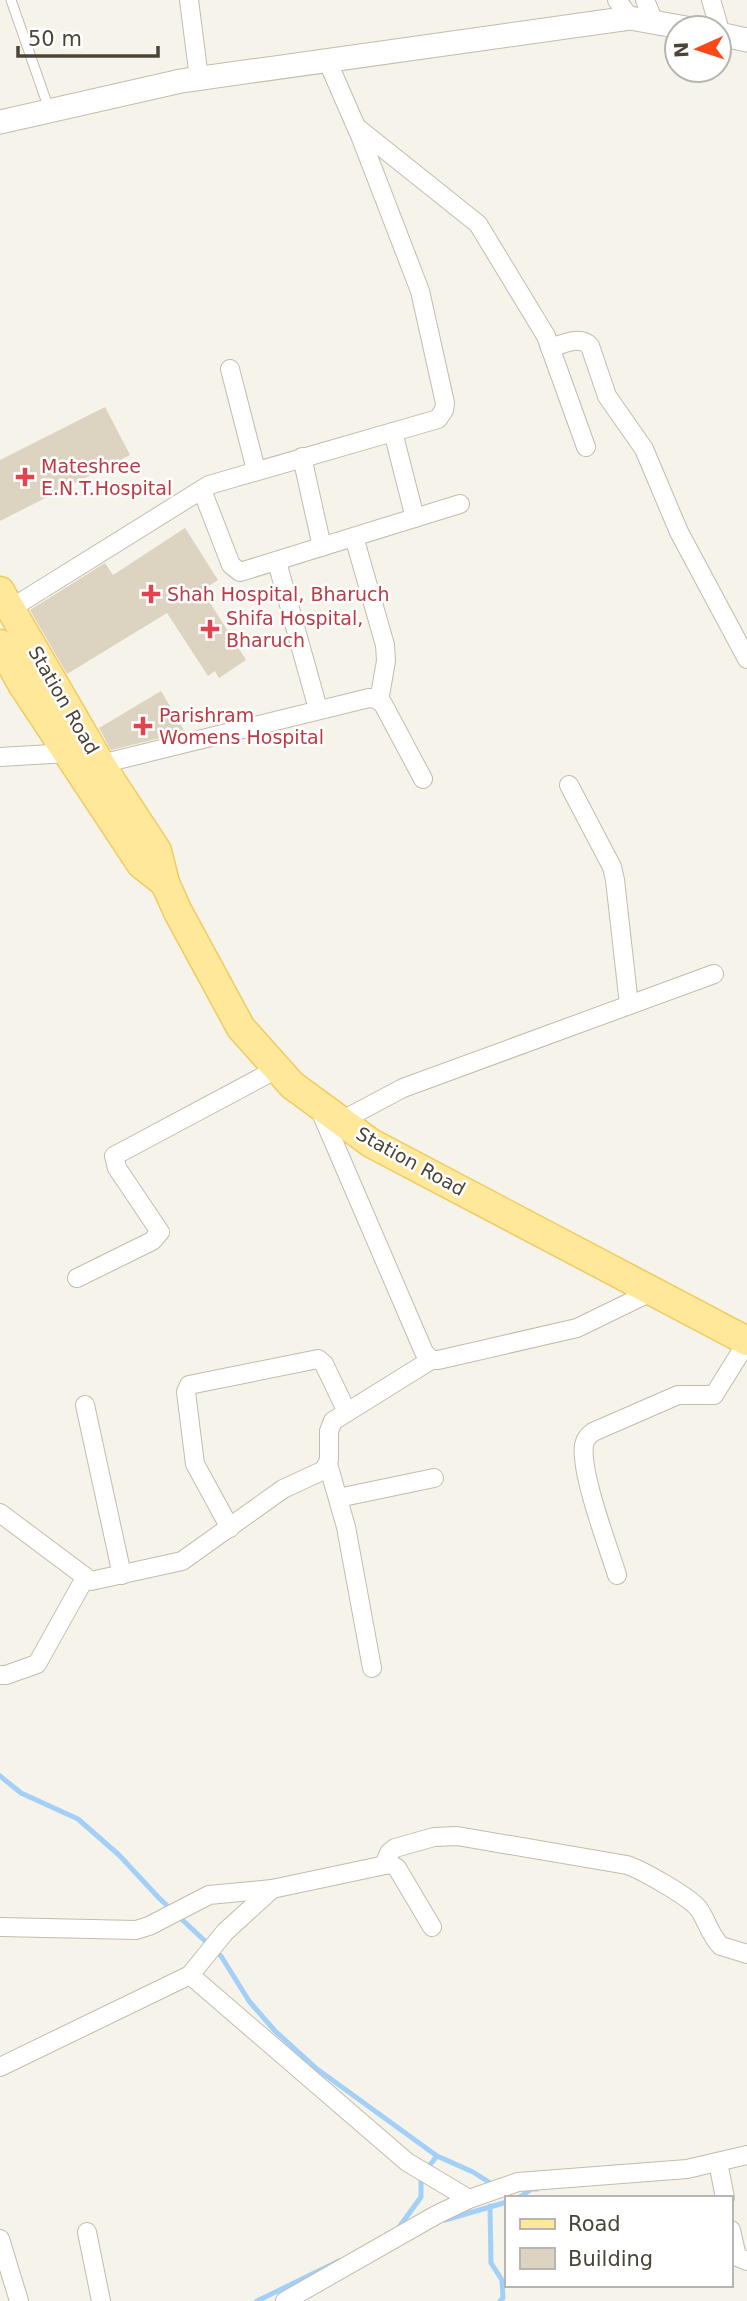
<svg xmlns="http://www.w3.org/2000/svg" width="747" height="2301" font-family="'DejaVu Sans',sans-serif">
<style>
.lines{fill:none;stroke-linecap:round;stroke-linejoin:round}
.stream{stroke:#a2d0f7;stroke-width:5}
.building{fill:#dcd3c1}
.service-casing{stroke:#c3bcac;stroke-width:11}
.minor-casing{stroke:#c3bcac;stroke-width:20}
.tertiary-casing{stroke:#c3bcac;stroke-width:25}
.primary-casing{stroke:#efcb60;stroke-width:31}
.service{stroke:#fff;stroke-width:9}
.minor{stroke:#fff;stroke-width:18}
.tertiary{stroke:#fff;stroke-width:23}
.primary{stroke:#ffe89a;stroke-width:28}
.health-dot{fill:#e0444e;stroke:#fff;stroke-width:2.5}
.labels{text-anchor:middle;stroke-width:5;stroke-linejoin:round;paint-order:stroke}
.health-label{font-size:19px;fill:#be3a42;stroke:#fff;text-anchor:start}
.street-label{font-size:19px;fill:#4b4537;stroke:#fff}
</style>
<rect width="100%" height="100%" fill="#f6f3ea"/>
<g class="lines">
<g class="stream">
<path d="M0 1776 21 1793 78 1819 119 1855 159 1898 221 1956 249 2001 275 2031 317 2069 437 2156 473 2172 495 2186"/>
<path d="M504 2192 513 2198"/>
<path d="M518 2198 532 2189H537"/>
<path d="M490 2206 491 2263 502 2280 503 2298 500 2301"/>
<path d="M445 2220 507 2202"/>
<path d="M397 2230 421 2197V2176L437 2156"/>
<path d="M257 2301 339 2261"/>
</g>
</g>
<g class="building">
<path d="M105 407 130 455 0 521V460Z"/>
<path d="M185 528 218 580 202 590 246 660 219 678 215 671 208 676 167 613 67 674 30 610 105 563 113 575Z"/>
<path d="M161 691 185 732 111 750 99 728Z"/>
</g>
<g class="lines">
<g class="service-casing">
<path id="service" d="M11 0 49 109"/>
</g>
<g class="minor-casing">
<g id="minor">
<path d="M189 0 199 78"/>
<path d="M617 0 630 18"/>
<path d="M645 0 654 22"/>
<path d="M711 0 721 34"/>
<path d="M359 129 478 224 546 336 586 447"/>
<path d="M550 348C563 344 581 335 590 346L607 396 644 449 679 532 747 659"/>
<path d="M230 369 256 470"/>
<path d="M393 432 415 518"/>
<path d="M302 457 322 547"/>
<path d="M202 490 231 565 240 572 460 504"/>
<path d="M354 537 385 645 386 661 379 701"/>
<path d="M277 562 318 709"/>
<path d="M10 609 209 485 438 419 444 410 445 403 420 291 361 138 327 60"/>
<path d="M0 757 68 753 72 749"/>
<path d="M101 764 369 698 377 699 383 704 423 779"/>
<path d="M569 785 612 867 615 880 629 1005"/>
<path d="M319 1108 424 1352 431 1360H438L577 1328 653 1291"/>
<path d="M341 1121 403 1088 714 974"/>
<path d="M77 1278 152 1241 160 1232 117 1168 114 1156 277 1069"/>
<path d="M85 1405 122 1575"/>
<path d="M328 1464 346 1527 372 1668"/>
<path d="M338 1498 434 1478"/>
<path d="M0 1513 91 1581 182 1561 283 1489 324 1470 329 1460V1431L333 1421 431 1360"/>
<path d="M230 1528 195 1464 186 1392 189 1385 318 1359 324 1364 347 1412"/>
<path d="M617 1575C608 1546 580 1473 584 1445 585 1439 588 1436 593 1432L678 1395H714L747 1342"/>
<path d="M0 1675H6L37 1664 85 1578"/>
<path d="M384 1865 389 1853 395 1848 434 1837 457 1836 627 1865C642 1870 688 1896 698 1908 707 1920 710 1936 721 1946L747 1954"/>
<path d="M0 1927 136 1930 149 1926 209 1895 272 1889 390 1864 397 1868 432 1927"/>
<path d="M190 1975 407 2162 469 2199"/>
<path d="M0 2067 190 1975 225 1932 272 1889"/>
<path d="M718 2162 725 2198"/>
<path d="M731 2230 737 2257 747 2261"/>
<path d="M87 2232 101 2301"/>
<path d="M0 2239 19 2301"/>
<path d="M285 2301 436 2215 469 2199 518 2182 687 2169 747 2155"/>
</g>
</g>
<g class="tertiary-casing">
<g id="tertiary">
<path d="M719 34 747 40"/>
<path d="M0 122 181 81 630 18 686 28"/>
</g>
</g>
<g class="primary-casing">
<g id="primary">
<path d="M0 591 104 770 157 851 165 883 178 912 241 1028 292 1085 371 1143 747 1341"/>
<path d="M0 644 22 684 141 864 165 883"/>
</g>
</g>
<use href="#service" class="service"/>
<use href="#minor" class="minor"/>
<use href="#tertiary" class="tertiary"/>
<use href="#primary" class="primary"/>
</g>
<g class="health-dot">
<path d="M21.5 466.5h7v7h7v7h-7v7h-7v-7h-7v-7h7z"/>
<path d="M147.5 583.5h7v7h7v7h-7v7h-7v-7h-7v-7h7z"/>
<path d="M206.5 618.5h7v7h7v7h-7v7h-7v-7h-7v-7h7z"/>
<path d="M139.5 715.5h7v7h7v7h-7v7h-7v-7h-7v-7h7z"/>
</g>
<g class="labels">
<g class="health-label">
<text x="41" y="473">Mateshree<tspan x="41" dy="22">E.N.T.Hospital</tspan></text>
<text x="167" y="601">Shah Hospital, Bharuch</text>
<text x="226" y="625">Shifa Hospital,<tspan x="226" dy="22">Bharuch</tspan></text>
<text x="159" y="722">Parishram<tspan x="159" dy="22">Womens Hospital</tspan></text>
</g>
<g class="street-label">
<text transform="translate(64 700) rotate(60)" y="7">Station Road</text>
<text transform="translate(411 1161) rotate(29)" y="7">Station Road</text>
</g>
</g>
<rect x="505" y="2196" width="228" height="91" fill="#ffffff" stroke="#b7b5af" stroke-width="2"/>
<rect x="520" y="2219" width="35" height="10" fill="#ffe89a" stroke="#b7b5af" stroke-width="2"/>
<text x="568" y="2231" font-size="21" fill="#4b4537">Road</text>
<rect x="520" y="2248" width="35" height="21" fill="#dcd3c1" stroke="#b7b5af" stroke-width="2"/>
<text x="568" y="2266" font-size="21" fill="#4b4537">Building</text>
<g transform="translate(698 49) rotate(267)"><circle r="33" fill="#ffffff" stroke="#b7b5af" stroke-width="2"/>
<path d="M0-5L12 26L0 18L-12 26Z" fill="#ff4718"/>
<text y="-10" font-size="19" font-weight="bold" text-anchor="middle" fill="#4b4537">N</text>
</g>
<path d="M18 46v10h140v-10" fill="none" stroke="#4b4537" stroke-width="3.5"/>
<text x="28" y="46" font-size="21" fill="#4b4537" stroke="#ffffff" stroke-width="5" paint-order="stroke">50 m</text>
</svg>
